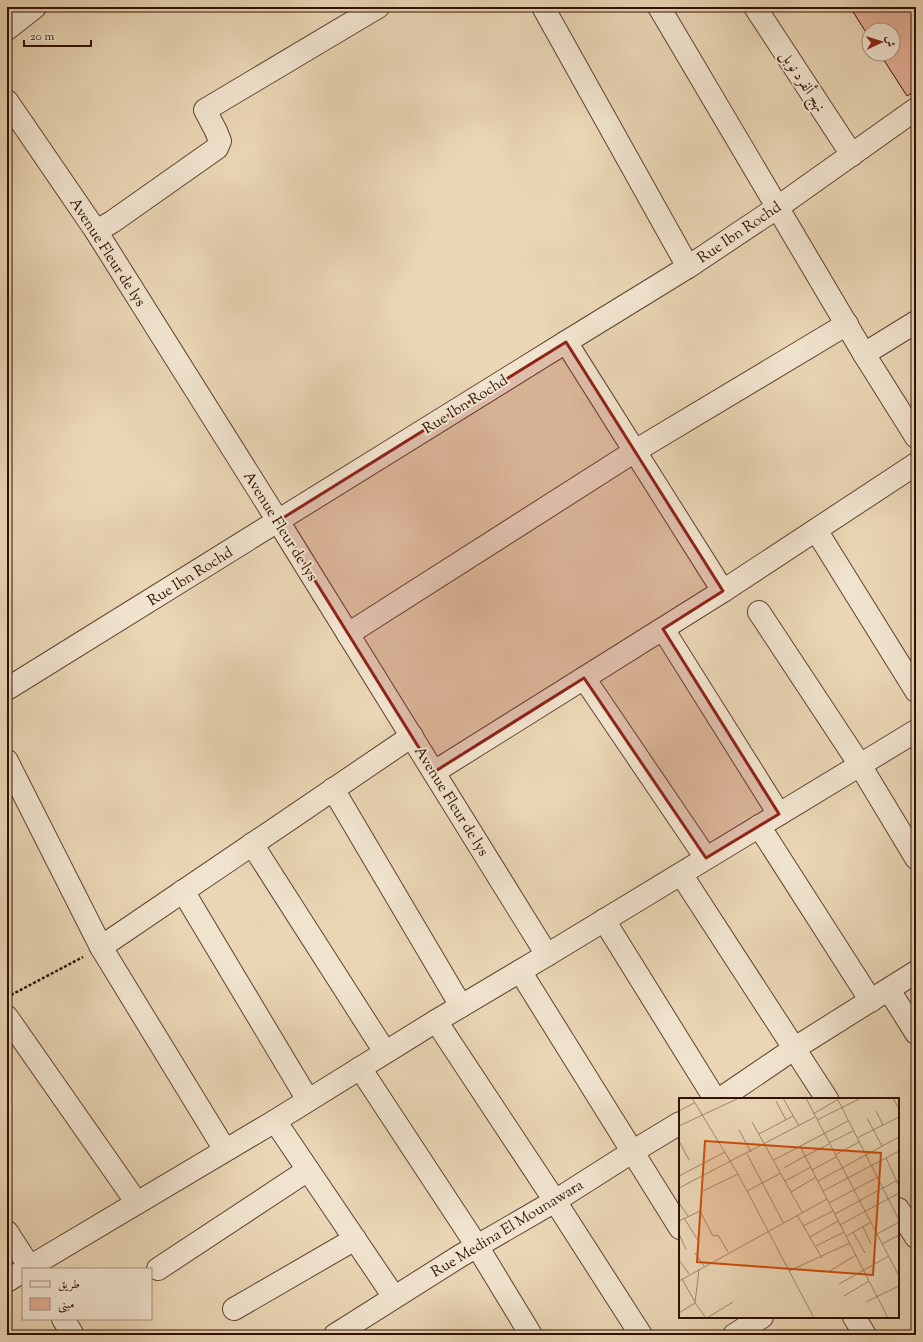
<svg xmlns="http://www.w3.org/2000/svg" width="923" height="1342" font-family="'Sorts Mill Goudy',Amiri,serif">
<style>
.building{fill:#e6af97;stroke:#321104}
.lines{fill:none;stroke-linecap:round;stroke-linejoin:round}
.street-casing{stroke:#604230;stroke-width:24}
.path{stroke:#321104;stroke-width:2.5;stroke-dasharray:3 2;stroke-linecap:butt}
.street{stroke:#f1e4cf;stroke-width:22}
.marked{fill:#8f2418;fill-opacity:0.2;stroke:#8f2418;stroke-width:3;stroke-linejoin:round}
.labels{text-anchor:middle;stroke-width:4;stroke-linejoin:round;paint-order:stroke}
.street-label{font-size:15px;fill:#321104;stroke:#f1e4cf}
.inset-road{fill:none;stroke:#a0876e;stroke-width:1}
.view{fill:#cd4e0b;fill-opacity:0.15;stroke:#cd4e0b;stroke-width:2}
.inset-edge{fill:none;stroke:#321104;stroke-width:2}
</style>
<rect width="100%" height="100%" fill="#ead6b5"/>
<filter id="stains"><feTurbulence type="fractalNoise" baseFrequency=".005" numOctaves="4"/><feColorMatrix values="0 0 0 0 .2 0 0 0 0 .09 0 0 0 0 .02 0 0 0 .5 -.17"/></filter>
<radialGradient id="worn" r=".72"><stop offset=".6" stop-color="#630" stop-opacity="0"/><stop offset="1" stop-color="#630" stop-opacity=".3"/></radialGradient>
<path class="building" d="M850 7H916V90L907 96 880 54H893V30H869V37Z"/>
<g class="lines">
<g class="street-casing">
<g id="street">
<path d="M543 7 688 267"/>
<path d="M659 7 864 354 916 437"/>
<path d="M755 7 852 155"/>
<path d="M7 29 35 7"/>
<path d="M7 101 96 231 278 521 547 955"/>
<path d="M96 231 112 222 217 148 220 141 216 131 205 110 378 7"/>
<path d="M566 342 723 591"/>
<path d="M864 354 916 322"/>
<path d="M816 530 916 691"/>
<path d="M663 629 779 814"/>
<path d="M348 634 635 451 847 324"/>
<path d="M584 678 706 858"/>
<path d="M7 689 566 342 688 267 778 207 916 109"/>
<path d="M916 731 860 765 916 858"/>
<path d="M7 761 101 947 225 1150"/>
<path d="M434 772 723 591 916 464"/>
<path d="M333 789 461 1006"/>
<path d="M759 826 871 1001"/>
<path d="M252 844 385 1052"/>
<path d="M681 874 827 1099"/>
<path d="M183 891 308 1100"/>
<path d="M604 920 715 1099"/>
<path d="M101 947 412 736"/>
<path d="M520 971 680 1228"/>
<path d="M889 990 916 1033"/>
<path d="M7 1017 137 1203"/>
<path d="M436 1021 555 1201 641 1335"/>
<path d="M360 1068 477 1246 531 1335"/>
<path d="M720 1099 795 1048 916 972"/>
<path d="M275 1121 394 1297"/>
<path d="M898 1209 916 1237"/>
<path d="M7 1232 31 1269"/>
<path d="M26 1269 275 1121 436 1021 547 955 860 765 759 612"/>
<path d="M158 1269 308 1170"/>
<path d="M7 1281 23 1271"/>
<path d="M234 1309 355 1239"/>
<path d="M854 1317 865 1335"/>
<path d="M63 1319 73 1335"/>
<path d="M335 1335 460 1256 555 1201 632 1152 680 1123"/>
<path d="M734 1335 762 1317"/>
</g>
</g>
<path class="path" d="M11 995 83 957"/>
<use href="#street" class="street"/>
</g>
<path class="marked" d="M566 342 723 591 663 629 779 814 706 858 584 678 434 772 278 521Z"/>
<g class="labels">
<g class="street-label">
<text transform="translate(803 81) rotate(57)" y="5">نهج ألفرد نوبل</text>
<text transform="translate(739 232) rotate(-34)" y="5">Rue Ibn Rochd</text>
<text transform="translate(108 252) rotate(57)" y="5">Avenue Fleur de lys</text>
<text transform="translate(465 404) rotate(-32)" y="5">Rue Ibn Rochd</text>
<text transform="translate(281 526) rotate(58)" y="5">Avenue Fleur de lys</text>
<text transform="translate(190 576) rotate(-32)" y="5">Rue Ibn Rochd</text>
<text transform="translate(452 801) rotate(58)" y="5">Avenue Fleur de lys</text>
<text transform="translate(507 1228) rotate(-31)" y="5">Rue Medina El Mounawara</text>
</g>
</g>
<g transform="translate(679 1098)">
<rect width="220" height="220" fill="#ead6b5"/>
<path class="inset-road" d="M13 0 59 76 135 220M104 0 120 28M127 0 220 178M158 0 220 122M214 0 220 11M97 3 107 22M0 13 15 5M197 13 204 27M134 16 158 2M188 20 203 48M138 22 182 0M73 24 123 114M0 28 60 0M60 32 72 54M80 36 114 18M178 40 220 19M0 43 10 62M150 45 174 33M121 48 126 58 150 46M68 56 104 124M156 57 180 44M207 60 220 53M95 62 169 23M105 70 126 58 209 220M133 72 157 59M0 78 46 54M106 83 132 69M139 83 220 39M0 90 136 19M24 93 59 76M68 93 102 75M144 93 207 60 220 88M112 94 137 79M0 105 9 118M150 105 199 79M156 116 217 83M118 117 143 160M5 120 20 144M0 123 21 113 34 138 39 137 49 154M161 127 220 95M124 128 154 113M184 129 192 146M174 134 186 155M0 136 7 151M198 136 220 124M168 138 192 124M131 139 159 123M203 146 220 137M137 148 165 134M16 155 25 168M0 162 10 176M110 173 171 145M149 174 177 157M3 181 16 204M0 183 148 101M160 186 210 158M165 198 190 183M187 204 220 188M16 205 27 220M0 215 16 205 20 171M28 220 54 204"/>
<path class="view" d="M26 43 202 55 194 177 18 164Z"/>
<rect width="220" height="220" class="inset-edge"/>
</g>
<rect width="923" height="1342" fill="none" stroke="#ead6b5" stroke-width="24"/>
<rect x="8" y="8" width="907" height="1326" fill="none" stroke="#321104" stroke-width="2"/>
<rect x="12" y="12" width="899" height="1318" fill="none" stroke="#321104"/>
<rect x="22" y="1268" width="130" height="52" fill="#f1e4cf" stroke="#a5907e"/>
<rect x="30" y="1281" width="20" height="6" fill="#f1e4cf" stroke="#a5907e"/>
<text x="58" y="1288" font-size="12" fill="#321104">طريق</text>
<rect x="30" y="1298" width="20" height="12" fill="#e6af97" stroke="#a5907e"/>
<text x="58" y="1308" font-size="12" fill="#321104">مبنى</text>
<g transform="translate(881 42) rotate(86)"><circle r="19" fill="#f1e4cf" stroke="#a5907e"/>
<path d="M0-3L7 15L0 10L-7 15Z" fill="#8f2418"/>
<text y="-6" font-size="11" font-weight="bold" text-anchor="middle" fill="#321104">ش</text>
</g>
<path d="M24 40v6h67v-6" fill="none" stroke="#321104" stroke-width="2"/>
<text x="30" y="40" font-size="12" fill="#321104" stroke="#f1e4cf" stroke-width="3" paint-order="stroke">20 m</text>
<rect width="100%" height="100%" filter="url(#stains)"/>
<rect width="100%" height="100%" fill="url(#worn)"/>
</svg>
